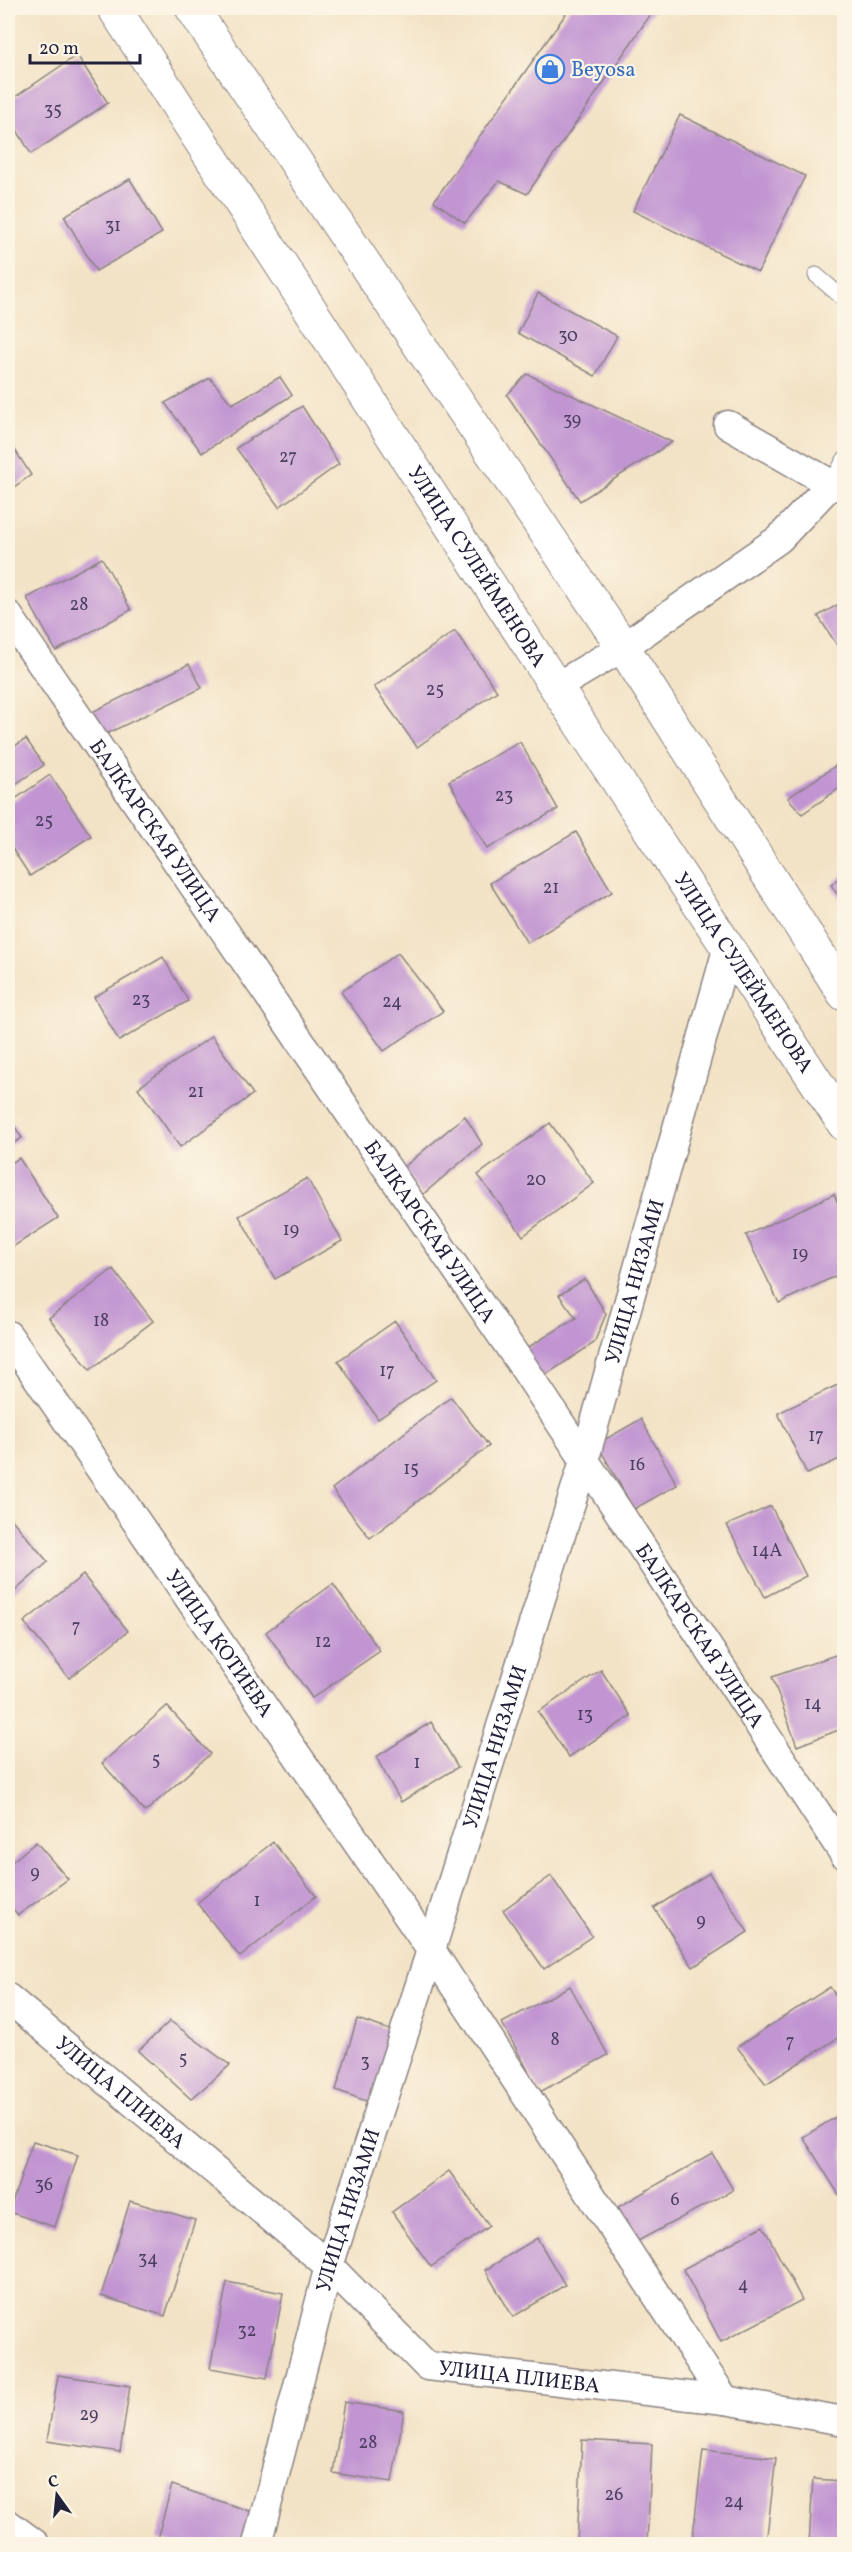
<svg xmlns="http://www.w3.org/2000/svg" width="852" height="2552" font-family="Vollkorn,serif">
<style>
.building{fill:#c194d2}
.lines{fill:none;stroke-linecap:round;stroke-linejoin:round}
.service-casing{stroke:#8a8280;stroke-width:17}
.minor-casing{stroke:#8a8280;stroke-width:31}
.secondary-casing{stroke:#8a8280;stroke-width:35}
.service{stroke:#fff;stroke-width:15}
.minor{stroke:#fff;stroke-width:28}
.secondary{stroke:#fff;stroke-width:33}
.labels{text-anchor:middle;stroke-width:4.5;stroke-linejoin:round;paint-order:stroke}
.number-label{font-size:18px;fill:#4a3e61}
.shop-label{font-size:21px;fill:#366cbe;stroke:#fcf5e5;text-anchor:start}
.street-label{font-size:21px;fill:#22223b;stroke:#fcf5e5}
</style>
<rect width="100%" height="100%" fill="#fcf5e5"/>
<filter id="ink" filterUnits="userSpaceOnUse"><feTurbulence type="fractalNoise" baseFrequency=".0167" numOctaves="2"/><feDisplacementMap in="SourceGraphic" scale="12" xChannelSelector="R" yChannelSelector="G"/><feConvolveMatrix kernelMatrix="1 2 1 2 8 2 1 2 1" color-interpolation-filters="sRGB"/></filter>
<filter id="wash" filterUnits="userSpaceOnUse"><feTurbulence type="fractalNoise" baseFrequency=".008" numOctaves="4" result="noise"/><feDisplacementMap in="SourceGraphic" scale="24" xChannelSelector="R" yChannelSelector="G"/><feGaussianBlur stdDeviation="1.35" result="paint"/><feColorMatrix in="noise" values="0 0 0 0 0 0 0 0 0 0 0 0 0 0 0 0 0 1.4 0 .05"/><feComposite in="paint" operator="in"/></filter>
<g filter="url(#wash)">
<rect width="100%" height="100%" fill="#f3e3c6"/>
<g id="blocks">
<g class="building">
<path d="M570 8H655L527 194 499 181 465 223 434 201Z"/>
<path d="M77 55 108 103 31 154 8 115V102Z"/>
<path d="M680 115 805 176 758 272 633 211Z"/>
<path d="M130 179 162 233 96 271 64 216Z"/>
<path d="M538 293 617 336 595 376 518 333Z"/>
<path d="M527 374 672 442 580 501 507 395Z"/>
<path d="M280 377 292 395 202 453 165 403 210 378 232 404Z"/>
<path d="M302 406 339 464 279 507 236 448Z"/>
<path d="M8 439 31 475 8 491Z"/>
<path d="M102 558 131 610 56 651 27 598Z"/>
<path d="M844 601V656L818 616Z"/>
<path d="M455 631 497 691 417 747 374 687Z"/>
<path d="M189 664 202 688 104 735 92 712Z"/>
<path d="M26 739 44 765 8 789V750Z"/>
<path d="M520 742 558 809 487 849 449 781Z"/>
<path d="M844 760V785L802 814 788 798Z"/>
<path d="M50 775 91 836 30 876 8 842V804Z"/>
<path d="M576 832 612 892 527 943 490 883Z"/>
<path d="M844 874V904L831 885Z"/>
<path d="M398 953 443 1011 384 1051 341 992Z"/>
<path d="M163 957 188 1001 119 1041 94 997Z"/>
<path d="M212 1036 253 1094 180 1147 138 1088Z"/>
<path d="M8 1116 22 1138 8 1147Z"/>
<path d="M465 1116 482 1144 421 1196 404 1167Z"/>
<path d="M550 1123 594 1183 523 1236 478 1175Z"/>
<path d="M19 1158 58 1218 8 1250V1165Z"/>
<path d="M307 1178 342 1241 275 1279 239 1216Z"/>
<path d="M834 1194 844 1217V1272L779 1303 746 1235Z"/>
<path d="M113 1269 153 1321 90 1370 49 1318Z"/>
<path d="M585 1279 606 1314 594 1343 541 1378 522 1351 576 1318 559 1295Z"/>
<path d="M395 1321 436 1380 378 1419 338 1361Z"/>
<path d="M844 1382V1457L807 1474 778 1413Z"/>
<path d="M451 1397 489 1446 370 1538 332 1489Z"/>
<path d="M641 1419 677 1485 634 1509 597 1444Z"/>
<path d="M771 1506 806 1576 765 1597 727 1525Z"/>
<path d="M8 1515 48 1562 8 1597Z"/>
<path d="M83 1575 128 1631 69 1678 24 1622Z"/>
<path d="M333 1584 380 1651 312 1698 266 1632Z"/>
<path d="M844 1652V1728L797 1746 772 1677Z"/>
<path d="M601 1670 631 1716 569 1757 538 1712Z"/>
<path d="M167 1706 210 1754 145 1812 102 1763Z"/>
<path d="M431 1722 458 1767 401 1802 376 1757Z"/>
<path d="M36 1842 68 1879 18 1915 8 1903V1865Z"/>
<path d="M273 1842 316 1896 240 1957 197 1903Z"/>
<path d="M709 1873 748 1932 693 1967 654 1908Z"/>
<path d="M551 1876 592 1936 544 1969 503 1910Z"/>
<path d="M570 1986 608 2055 540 2092 502 2023Z"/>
<path d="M830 1987 844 2008V2034L766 2084 737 2047Z"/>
<path d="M357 2019 393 2031 374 2104 336 2090Z"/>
<path d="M170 2021 230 2065 191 2099 138 2051Z"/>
<path d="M844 2112V2191L839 2195 803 2137Z"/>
<path d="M33 2141 78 2155 55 2227 9 2212Z"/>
<path d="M712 2153 733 2190 638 2241 618 2207Z"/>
<path d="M449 2171 489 2226 431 2267 392 2212Z"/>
<path d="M130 2201 195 2220 165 2316 101 2296Z"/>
<path d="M763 2226 802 2300 721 2342 683 2269Z"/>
<path d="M537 2238 565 2285 513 2317 485 2270Z"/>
<path d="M227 2282 283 2293 267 2378 210 2368Z"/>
<path d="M58 2375 130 2386 120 2452 47 2441Z"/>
<path d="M344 2402 404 2411 392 2482 333 2473Z"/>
<path d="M582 2440 652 2444 647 2544H577Z"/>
<path d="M703 2450 776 2458 766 2544H692Z"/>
<path d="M813 2479 844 2481V2544H809Z"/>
<path d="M172 2485 255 2513 246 2544H175L157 2539Z"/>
</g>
</g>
</g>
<g filter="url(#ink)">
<use href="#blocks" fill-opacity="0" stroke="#8a8280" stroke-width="1.5"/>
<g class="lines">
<g class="service-casing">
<g id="service">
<path d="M816 275 844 299"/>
<path d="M831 484 844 460"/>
</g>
</g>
<g class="minor-casing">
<g id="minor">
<path d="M728 425 831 484 844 488"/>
<path id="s1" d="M8 615 524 1368 844 1854"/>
<path d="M556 687 623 647 779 539 831 484"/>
<path id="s2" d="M8 1335 431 1950 725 2400"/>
<path id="s3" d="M8 1998 329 2266 427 2366 725 2400 844 2421"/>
<path d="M8 2524 35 2544"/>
<path id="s4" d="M257 2544 329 2266 431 1950 585 1458 728 946"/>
</g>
</g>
<g class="secondary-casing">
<g id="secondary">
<path id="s5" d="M114 8 584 730 844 1124"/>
<path d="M192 8 623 647 844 994"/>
</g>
</g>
<use href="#service" class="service"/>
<use href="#minor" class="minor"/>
<use href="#secondary" class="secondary"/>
</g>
</g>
<defs>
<g id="shop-ring" transform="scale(1.5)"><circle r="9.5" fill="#fcf5e5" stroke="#3f7fe0" stroke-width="1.5"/><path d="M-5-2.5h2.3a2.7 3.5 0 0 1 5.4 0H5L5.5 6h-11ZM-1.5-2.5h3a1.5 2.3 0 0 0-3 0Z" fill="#3f7fe0"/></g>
</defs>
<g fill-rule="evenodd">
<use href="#shop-ring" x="550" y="69"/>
</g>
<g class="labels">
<g class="number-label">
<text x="53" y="115">35</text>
<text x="113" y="231">31</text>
<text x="568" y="341">30</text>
<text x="572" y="425">39</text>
<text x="288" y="462">27</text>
<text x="79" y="610">28</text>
<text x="435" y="695">25</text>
<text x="504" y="801">23</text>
<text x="44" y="826">25</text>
<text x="551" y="893">21</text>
<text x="141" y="1005">23</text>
<text x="392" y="1007">24</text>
<text x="196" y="1097">21</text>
<text x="536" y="1185">20</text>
<text x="291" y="1235">19</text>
<text x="800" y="1259">19</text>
<text x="101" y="1326">18</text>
<text x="387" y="1376">17</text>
<text x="816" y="1441">17</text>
<text x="637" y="1470">16</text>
<text x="411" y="1474">15</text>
<text x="767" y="1556">14А</text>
<text x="76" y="1632">7</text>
<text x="323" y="1647">12</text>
<text x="813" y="1709">14</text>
<text x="585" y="1720">13</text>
<text x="156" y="1765">5</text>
<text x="417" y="1768">1</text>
<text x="35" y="1878">9</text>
<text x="257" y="1906">1</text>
<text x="701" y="1926">9</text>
<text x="555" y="2045">8</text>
<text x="790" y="2047">7</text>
<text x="183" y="2064">5</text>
<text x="365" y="2067">3</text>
<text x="44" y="2190">36</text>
<text x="675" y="2205">6</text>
<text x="148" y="2264">34</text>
<text x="743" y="2290">4</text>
<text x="247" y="2336">32</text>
<text x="89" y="2420">29</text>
<text x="368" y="2448">28</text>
<text x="614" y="2500">26</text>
<text x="734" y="2507">24</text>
</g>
<g class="shop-label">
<text x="571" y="76">Beyosa</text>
</g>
<g class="street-label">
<text dy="7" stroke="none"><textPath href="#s5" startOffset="666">УЛИЦА СУЛЕЙМЕНОВА</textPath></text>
<text dy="7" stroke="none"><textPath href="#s1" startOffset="261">БАЛКАРСКАЯ УЛИЦА</textPath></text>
<text dy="7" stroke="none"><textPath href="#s5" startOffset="1152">УЛИЦА СУЛЕЙМЕНОВА</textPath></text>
<text dy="7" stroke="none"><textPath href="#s1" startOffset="747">БАЛКАРСКАЯ УЛИЦА</textPath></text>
<text dy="7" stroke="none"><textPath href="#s4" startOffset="1318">УЛИЦА НИЗАМИ</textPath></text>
<text dy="7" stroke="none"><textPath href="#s1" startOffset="1233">БАЛКАРСКАЯ УЛИЦА</textPath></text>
<text dy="7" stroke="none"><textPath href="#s2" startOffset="374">УЛИЦА КОТИЕВА</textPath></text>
<text dy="7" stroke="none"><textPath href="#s4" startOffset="832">УЛИЦА НИЗАМИ</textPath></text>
<text dy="7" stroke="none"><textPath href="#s3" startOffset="147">УЛИЦА ПЛИЕВА</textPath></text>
<text dy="7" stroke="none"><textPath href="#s4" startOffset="346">УЛИЦА НИЗАМИ</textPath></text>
<text dy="7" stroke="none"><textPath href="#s3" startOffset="651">УЛИЦА ПЛИЕВА</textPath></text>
</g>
</g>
<rect width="852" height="2552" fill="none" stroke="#fcf5e5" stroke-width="30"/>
<g transform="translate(57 2495) rotate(345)" stroke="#fcf5e5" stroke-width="4.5" paint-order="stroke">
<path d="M0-4.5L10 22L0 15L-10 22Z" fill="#22223b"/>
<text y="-9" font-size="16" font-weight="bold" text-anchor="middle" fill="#22223b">С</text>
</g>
<path d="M30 54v9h110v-9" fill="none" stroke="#22223b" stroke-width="3"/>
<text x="39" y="54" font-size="18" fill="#22223b" stroke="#fcf5e5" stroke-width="4.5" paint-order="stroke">20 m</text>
</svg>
